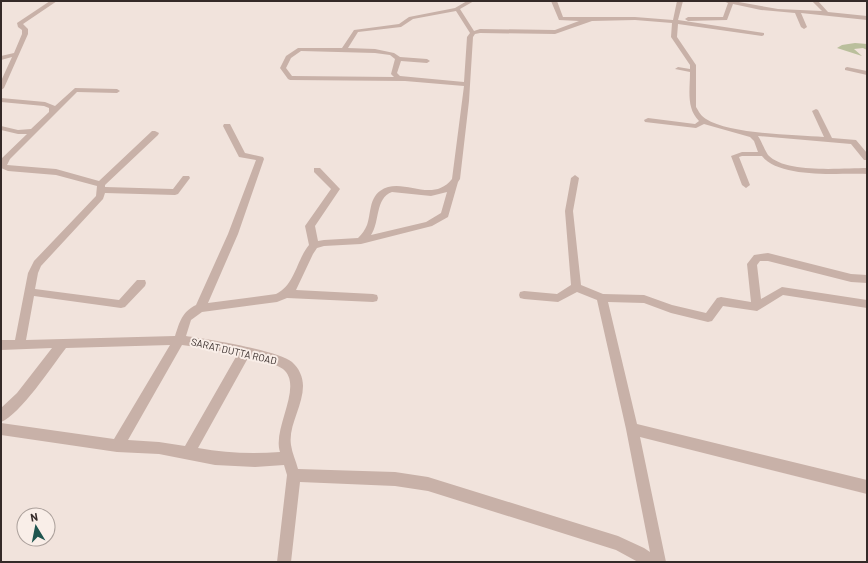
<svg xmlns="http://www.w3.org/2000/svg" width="868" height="563" font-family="Barlow,sans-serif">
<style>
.green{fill:#babf9c}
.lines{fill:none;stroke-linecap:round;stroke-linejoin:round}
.minor{fill:#c8b1a8;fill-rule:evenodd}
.labels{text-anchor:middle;stroke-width:4;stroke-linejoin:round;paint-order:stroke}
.street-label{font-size:10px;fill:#352a28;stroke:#f9eee8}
</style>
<rect width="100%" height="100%" fill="#f1e3dc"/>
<path class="green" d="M855 43 867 44V50L863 48 854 49 862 56 837 48 842 45Z"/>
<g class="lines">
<g class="minor">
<path d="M50 1H57L23 24 28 29V34L4 88 1 90V81L12 57 1 60V56L14 53 22 34V30L18 27 17 23Z"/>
<path d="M467 1H474L460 9 474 31 480 29 555 30 579 21 559 20 551 1H557L563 17H635L673 20 677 1H683L678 20 764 33V35L762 36 678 24 677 37 696 65V107C699 112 701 116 706 119 729 134 794 135 824 137L812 111 816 109 818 110 832 138 856 140 867 153V160H864L851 144 758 136C762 142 764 149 768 155 786 174 842 168 867 168V174C840 173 780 179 762 156H742L739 157 750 185 746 188 742 185 731 156 742 152H758L754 141 750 137 704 124 696 128 645 122 644 120 648 118 695 124 699 121C686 108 690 90 690 72L675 69 678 67 690 69V65L671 37 672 23 635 20 592 21 555 34 480 33 475 34 473 37 469 101 460 179 458 182 448 217 432 226 361 244 324 246 317 248 313 254 296 290 373 294 377 295 378 298 377 301 373 302 287 298 277 302 202 312 191 320 186 336C206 339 278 350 292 362 299 368 303 377 303 386 303 406 288 426 291 445 292 453 296 461 298 469L395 472 428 477 618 536 644 548 650 552 626 429 597 300 577 292 558 302 524 299 520 298 519 295 520 292 524 291 557 294 571 285 565 211 571 178 575 175 579 178 573 211 581 285 603 294 644 295 672 305 706 313 717 298 721 297 751 302 747 264 754 255 768 253 851 274 867 275V283L851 282 768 261H760L757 265 761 299 782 287 867 300V308L783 295 757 311 723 306 712 321 708 322 671 313 644 303 608 302 637 424 867 480V494L640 437 666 562H638L616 550 428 491 395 486 300 482 291 562H277L287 475 284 465 255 467 215 465 159 454 117 452 1 435V423L114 439 170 345 66 348C52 366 20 415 1 422V408L17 393 52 348 1 350V340H15L28 273 34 261 96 196 97 186 56 175 8 171 1 168V159L27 134H18L1 130V126L18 130 31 129 49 112V108L44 106 1 102V98L45 102 55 106 75 88 117 89 120 91 117 93 77 92 10 159 7 165 56 169 99 181 152 131H155L159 133 158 135 105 185V187L173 189 183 176H189L190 178 178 194 175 195 105 193 103 199 41 266 38 273 35 289 119 300 137 280H145L146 283 145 286 125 307 121 308 34 296 26 340 175 336C180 321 182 312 196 305L228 234 256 160 239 157 223 126 224 124H230L245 153 263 157 264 159 238 234 208 303 276 294C295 285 296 261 309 245L305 226 331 189 314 172V168H320L340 189 315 226 318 241 324 240 358 238C362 234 365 230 367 225 371 214 369 199 380 191 402 175 431 205 452 179L464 86 405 81 290 80 288 79 280 68 286 56 298 48H342L354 30 399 24 409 17 455 8ZM456 11 470 33 467 37 464 82 400 76 397 73 401 61 427 63 430 61 427 59 400 57 394 53 375 49 348 48 358 32 401 27 413 19ZM301 51 375 53 390 55 395 59 391 74 394 77 292 76 286 68 291 58ZM392 192 431 196 447 192 441 213 426 222 371 235C380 222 375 198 392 192ZM182 345 211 349 237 355 185 446 159 442 128 440ZM248 358C258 360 274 362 283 369 304 386 272 428 280 452 252 454 225 453 198 448Z"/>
<path d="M723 1H733L778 9 822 11 812 1H818L828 12 867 16V20L801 13 807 27 804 29 801 27 795 13 761 10 733 4 727 20 688 21 685 19 688 17H723L728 3Z"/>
<path d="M847 67 867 71V75L845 70V68Z"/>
</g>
</g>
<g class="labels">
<g class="street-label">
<text transform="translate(234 351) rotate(13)" y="4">SARAT DUTTA ROAD</text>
</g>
</g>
<rect width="868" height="563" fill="none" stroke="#352a28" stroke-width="4"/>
<g transform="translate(36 527) rotate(350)"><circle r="19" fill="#f9eee8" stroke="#aba09b"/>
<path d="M0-3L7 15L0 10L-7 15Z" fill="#1f554f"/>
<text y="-6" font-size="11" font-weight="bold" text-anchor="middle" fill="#352a28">N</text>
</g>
</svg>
